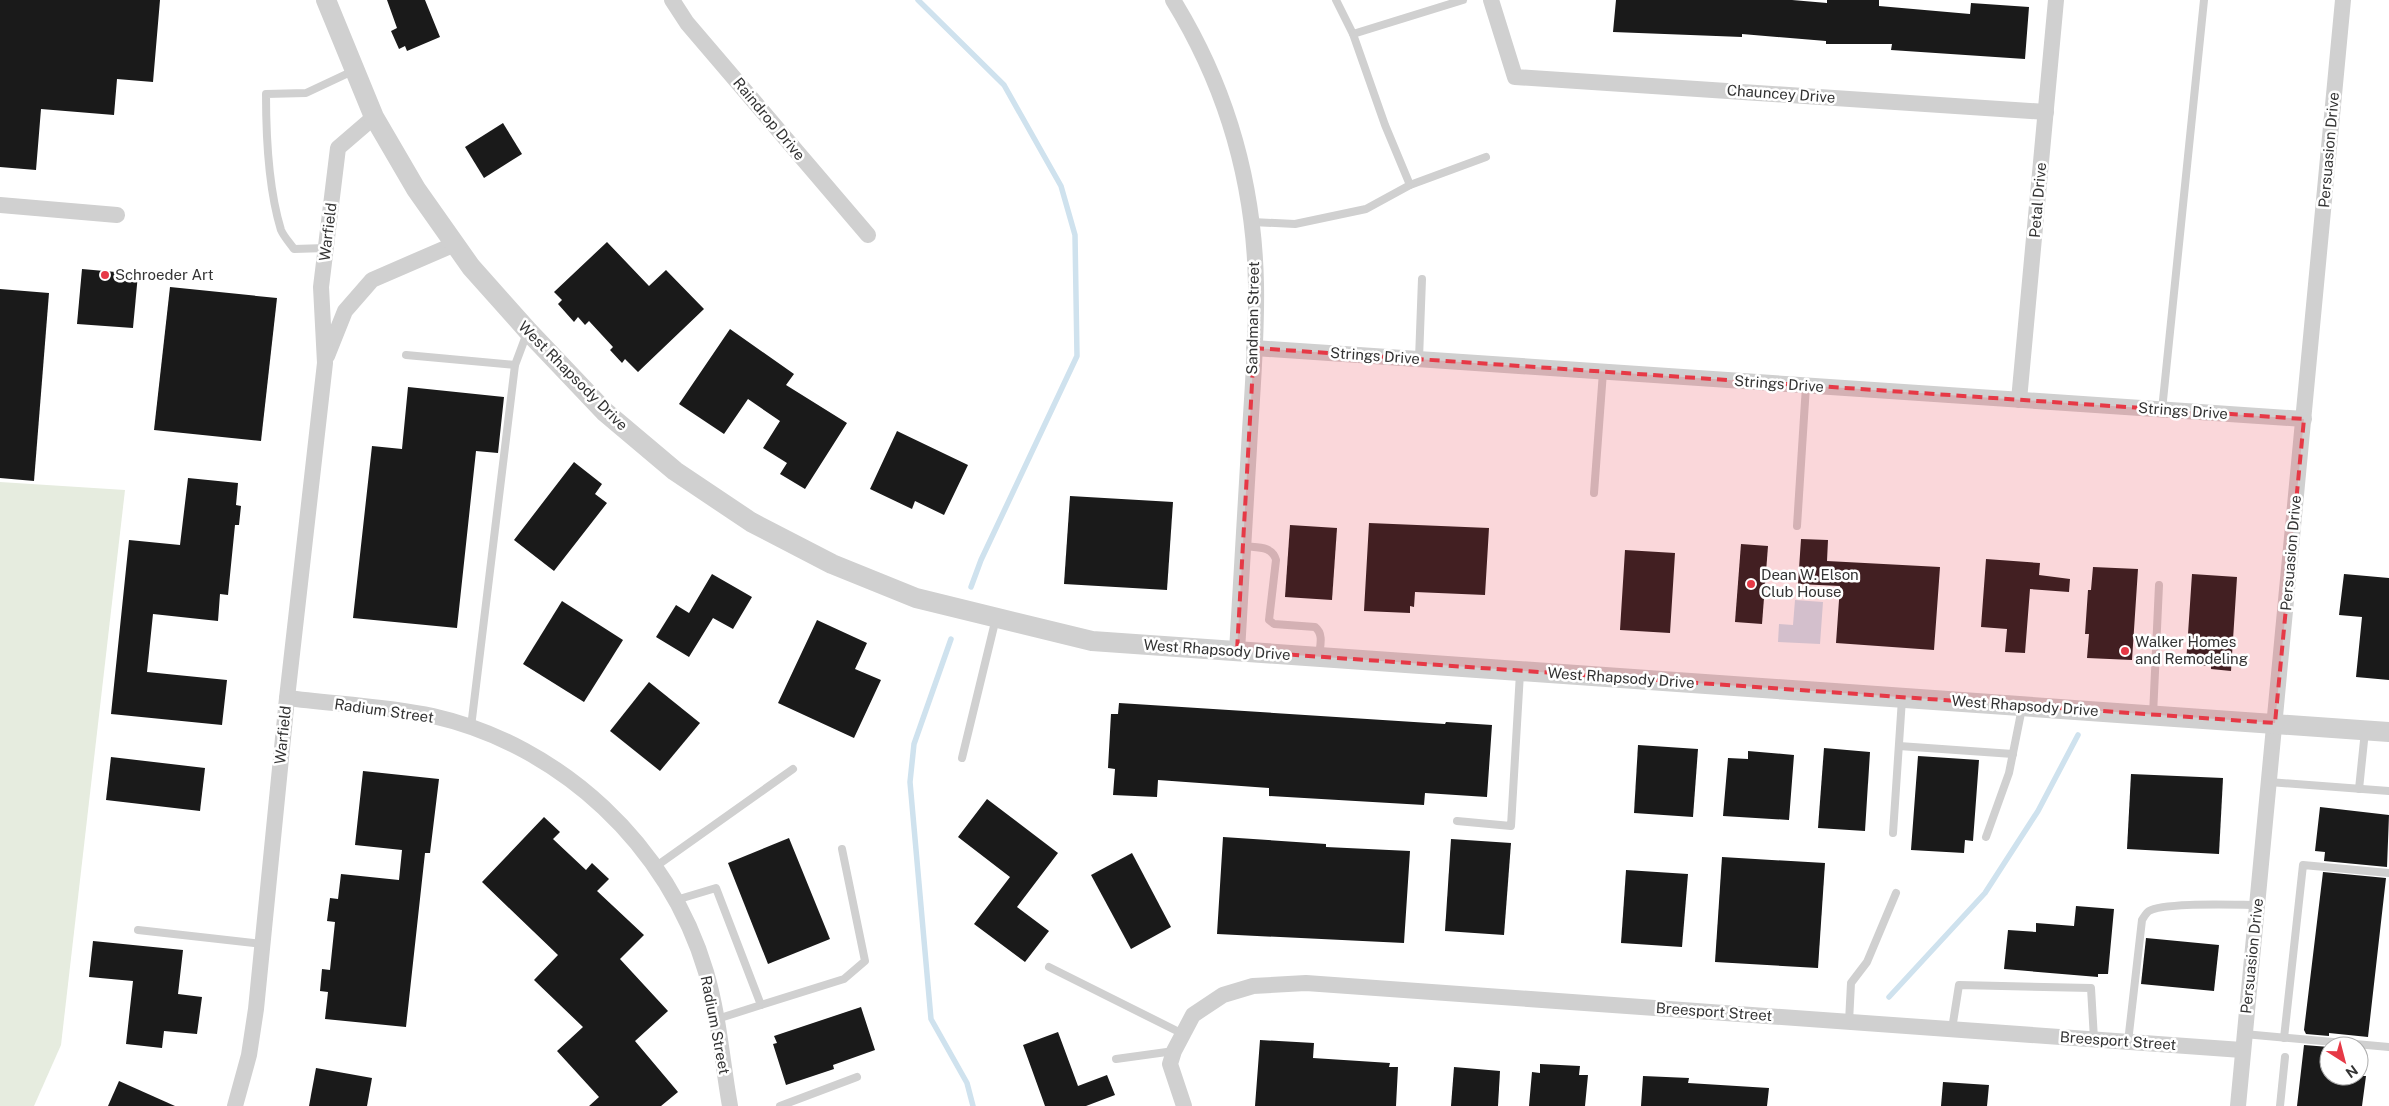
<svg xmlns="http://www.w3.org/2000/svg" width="2389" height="1106" font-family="'Public Sans',sans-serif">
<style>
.green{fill:#e6ecdf}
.water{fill:#cfe2ee}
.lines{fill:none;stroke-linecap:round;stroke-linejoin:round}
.stream{stroke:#cfe2ee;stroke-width:5.5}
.building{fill:#1a1a1a}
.service{stroke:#d0d0d0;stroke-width:8}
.minor{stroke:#d0d0d0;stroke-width:16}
.tertiary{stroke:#d0d0d0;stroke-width:20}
.marked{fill:#e63946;fill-opacity:0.2;stroke:#e63946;stroke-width:4;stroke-dasharray:10 6;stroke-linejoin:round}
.poi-dot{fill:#e63946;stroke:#fff;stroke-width:2}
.labels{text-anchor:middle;stroke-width:5;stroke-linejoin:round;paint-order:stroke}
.street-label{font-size:15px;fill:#333;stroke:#fff}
.poi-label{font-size:15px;fill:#333;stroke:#fff;text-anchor:start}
</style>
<rect width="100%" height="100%" fill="#fff"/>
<path class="green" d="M0 482 125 490 61 1045 34 1106H0Z"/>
<path class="water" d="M1795 600 1823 602 1820 644 1778 642 1779 624 1793 625Z"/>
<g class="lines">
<g class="stream">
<path d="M918 0 1004 85 1061 186 1075 235 1077 356 981 560 971 587"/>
<path d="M951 639 914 744 910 782 931 1019 967 1083 973 1106"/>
<path d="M1889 997 1985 893 2038 811 2078 735"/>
</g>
</g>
<g class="building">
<path d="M0 0H160L153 82 117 79 114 115 41 109 36 170 0 167Z"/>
<path d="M387 0H425L440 37 407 51 405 46 399 49 391 31 397 28Z"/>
<path d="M1616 0H1792L1827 3V0H1879V6L1970 14 1971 3 2029 7 2025 59 1891 50 1892 44H1826V41L1742 34V37L1613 32Z"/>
<path d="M503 123 522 154 484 178 465 147Z"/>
<path d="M607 242 649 286 666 270 704 309 638 372 625 359 622 363 610 350 613 347 589 321 585 325 578 317 574 322 558 304 562 300 554 292Z"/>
<path d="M82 269 138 274 133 328 77 324Z"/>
<path d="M170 287 277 298 261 441 154 430Z"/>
<path d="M0 289 49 293 34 481 0 478Z"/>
<path d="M730 329 794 374 786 385 847 423 805 489 780 474 787 463 763 448 780 421 748 399 724 434 679 404Z"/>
<path d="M408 387 504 397 498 453 476 451 457 628 353 618 372 446 402 449Z"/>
<path d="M897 431 968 465 944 515 915 501 912 509 870 489Z"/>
<path d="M574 462 602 484 595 494 607 503 554 571 514 540Z"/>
<path d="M188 478 238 483 236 505 241 506 239 525H235L228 595 220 594 218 621 153 614 147 672 227 680 222 725 111 714 129 540 180 545Z"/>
<path d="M1070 496 1173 502 1167 590 1064 584Z"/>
<path d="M1369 523 1489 528 1485 595 1415 592 1414 607 1410 606V613L1364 611Z"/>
<path d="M1290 525 1337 528 1332 600 1285 597Z"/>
<path d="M1801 539 1828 540 1827 561 1940 567 1934 650 1836 643 1840 586 1798 584Z"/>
<path d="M1741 544 1768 546 1762 624 1735 622Z"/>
<path d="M1625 550 1675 553 1670 633 1620 630Z"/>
<path d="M1986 559 2040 563 2039 575 2070 579 2069 592 2030 589 2025 653 2005 652 2007 629 1981 627Z"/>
<path d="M2093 567 2138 569 2132 660 2087 658 2089 634H2085L2088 590H2091Z"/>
<path d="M712 574 752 597 733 629 713 618 689 657 656 637 676 605 689 613Z"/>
<path d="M2192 574 2237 577 2231 671 2211 669V666L2186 664Z"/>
<path d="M2344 574 2389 578V680L2356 677 2362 617 2339 615Z"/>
<path d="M562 601 623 640 584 702 523 664Z"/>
<path d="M817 620 867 643 855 669 881 680 854 738 778 703Z"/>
<path d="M649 682 700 723 660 771 610 731Z"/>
<path d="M1119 703 1445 724 1446 722 1492 725 1487 797 1425 793 1424 805 1269 796V788L1158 780 1157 797 1113 795 1115 769 1108 768 1111 714H1118Z"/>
<path d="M1638 745 1698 749 1693 817 1634 813Z"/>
<path d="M1824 748 1870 752 1865 831 1818 828Z"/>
<path d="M1748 751 1794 755 1789 820 1723 816 1728 758 1748 759Z"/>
<path d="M1918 756 1979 760 1973 841 1965 840 1964 853 1911 850Z"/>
<path d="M111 757 205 768 200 811 106 800Z"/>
<path d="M363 771 439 779 430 853H425L406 1027 325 1019 328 992 320 991 322 969 330 970 335 922 327 921 330 898 338 899 341 874 399 880 402 850 355 845Z"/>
<path d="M2131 774 2223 778 2219 854 2127 849Z"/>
<path d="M987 799 1058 853 1017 907 1049 931 1025 962 974 924 1010 877 958 837Z"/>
<path d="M2320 807 2389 815 2387 867 2324 861 2325 852 2315 851Z"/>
<path d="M544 817 560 832 553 839 586 870 592 863 609 879 597 891 644 935 620 959 668 1011 635 1041 678 1092 661 1106H589L599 1097 557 1051 583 1027 534 980 558 955 482 882Z"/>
<path d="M1223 837 1326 844V847L1410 851 1404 943 1217 934Z"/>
<path d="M789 838 830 939 768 964 728 863Z"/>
<path d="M1451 839 1511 843 1504 935 1445 931Z"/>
<path d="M1132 853 1171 927 1131 949 1091 875Z"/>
<path d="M1722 857 1825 863 1818 968 1715 962Z"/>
<path d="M1626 870 1688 874 1682 947 1621 943Z"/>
<path d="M2323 872 2386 878 2368 1037 2329 1033V1036L2306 1034 2304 1030Z"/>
<path d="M2076 906 2114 909 2108 974H2098V977L2004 969 2008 930 2036 932V923L2074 926Z"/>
<path d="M2146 938 2219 945 2214 991 2141 984Z"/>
<path d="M93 941 183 950 178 994 202 997 197 1034 164 1031 162 1048 126 1044 133 981 89 977Z"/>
<path d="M861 1007 875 1050 833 1065 834 1069 786 1085 773 1044 777 1043 774 1036Z"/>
<path d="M1058 1032 1078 1086 1107 1075 1115 1095 1086 1106H1045L1023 1045Z"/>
<path d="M1260 1040 1314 1043 1313 1058 1390 1063 1389 1067H1398L1396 1106H1255Z"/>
<path d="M2304 1045 2329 1047V1076H2366L2362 1106H2297Z"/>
<path d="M1540 1064 1580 1066 1579 1075H1588L1585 1106H1529L1532 1072 1540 1073Z"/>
<path d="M1454 1067 1500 1071 1498 1106H1451Z"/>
<path d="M316 1068 372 1078 367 1106H309Z"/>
<path d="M1643 1076 1689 1078 1688 1083 1769 1088 1767 1106H1641Z"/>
<path d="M119 1081 175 1106H108Z"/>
<path d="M1943 1082 1989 1085 1987 1106H1941Z"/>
</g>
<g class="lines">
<g class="service">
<path d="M1336 0 1353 34"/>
<path d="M1410 185 1486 157"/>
<path d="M1252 222 1295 224 1366 209 1410 185 1385 125 1353 34 1463 0"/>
<path d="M326 248 294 249C290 243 284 237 281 230 269 191 266 135 266 94L306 93 355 70"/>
<path d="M406 355 515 365"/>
<path d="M1419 359 1422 279"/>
<path d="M2162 410 2204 0"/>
<path d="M1594 493 1603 372"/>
<path d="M1797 526 1806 386"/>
<path d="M1243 546C1256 548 1272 545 1276 560L1269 620 1274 624 1315 627C1324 634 1320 646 1319 656"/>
<path d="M2153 715 2159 585"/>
<path d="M471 727 515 365 527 333"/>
<path d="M1899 746 2013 754"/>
<path d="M962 758 996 618"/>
<path d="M2269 782 2389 791"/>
<path d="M2359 789 2365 731"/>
<path d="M1457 821 1511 826 1520 673"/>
<path d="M1893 833 1902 699"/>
<path d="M1986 837 2009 773 2022 708"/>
<path d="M655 867 793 769"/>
<path d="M676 900 716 888 761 1005 717 1019"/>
<path d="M138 930 263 944"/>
<path d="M1049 967 1183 1034"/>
<path d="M761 1005 844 979 865 961 842 849"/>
<path d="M1849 1022 1851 983 1867 962 1896 893"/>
<path d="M1952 1029 1959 985 2091 988 2094 1039"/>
<path d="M2244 1034 2389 1047"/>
<path d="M2284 1038 2303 865 2389 873"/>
<path d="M2128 1042 2142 920C2144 917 2146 913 2149 911 2163 902 2237 905 2257 905"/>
<path d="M1116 1059 1174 1051"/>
<path d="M780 1106 857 1077"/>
<path d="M2280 1106 2285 1057"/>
</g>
<g class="minor">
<path d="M672 0 687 23 868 235"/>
<path d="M1173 0C1226 86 1254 182 1256 284 1257 333 1253 382 1250 431 1246 504 1241 578 1237 651"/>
<path d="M1491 0 1515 77 2046 112"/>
<path d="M0 205 117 215"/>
<path d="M1254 348 2304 419"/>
<path d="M327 356 345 311 372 280 455 244"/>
<path d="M2019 400 2056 0"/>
<path d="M287 698C335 704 386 706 433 716 561 745 669 846 706 972 719 1016 722 1061 730 1106"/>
<path d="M235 1106 249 1055 256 1009 287 698 325 363 321 287 338 148 374 117"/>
<path d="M1184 1106 1170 1064 1174 1051 1193 1015 1223 995 1253 986 1306 983 2242 1050"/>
<path d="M2238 1106 2343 0"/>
</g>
<path class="tertiary" d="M326 0 374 117 416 189 471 267 528 331 605 412 675 471 751 522 832 564 916 598 1092 641 2389 732"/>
</g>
<path class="marked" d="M1254 348 2304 419 2275 723 1237 651Z"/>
<g class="poi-dot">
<circle cx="105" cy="275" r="5"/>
<circle cx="1751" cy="584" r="5"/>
<circle cx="2125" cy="651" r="5"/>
</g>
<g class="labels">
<g class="street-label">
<text transform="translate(1781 94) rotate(4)" y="5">Chauncey Drive</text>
<text transform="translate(769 119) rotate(50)" y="5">Raindrop Drive</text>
<text transform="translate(2329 150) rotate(-85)" y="5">Persuasion Drive</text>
<text transform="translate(2038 200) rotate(-85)" y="5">Petal Drive</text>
<text transform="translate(328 232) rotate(-83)" y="5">Warfield</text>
<text transform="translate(1253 318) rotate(-89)" y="5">Sandman Street</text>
<text transform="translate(1375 356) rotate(4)" y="5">Strings Drive</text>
<text transform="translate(573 376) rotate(45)" y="5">West Rhapsody Drive</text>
<text transform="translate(1779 384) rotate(4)" y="5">Strings Drive</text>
<text transform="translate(2183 411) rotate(4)" y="5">Strings Drive</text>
<text transform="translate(2291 553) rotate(-85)" y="5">Persuasion Drive</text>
<text transform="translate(1217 650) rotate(4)" y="5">West Rhapsody Drive</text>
<text transform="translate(1621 678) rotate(4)" y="5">West Rhapsody Drive</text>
<text transform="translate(2025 706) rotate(4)" y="5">West Rhapsody Drive</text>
<text transform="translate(384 711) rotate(8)" y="5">Radium Street</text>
<text transform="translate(283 735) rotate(-84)" y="5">Warfield</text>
<text transform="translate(2252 956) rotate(-84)" y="5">Persuasion Drive</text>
<text transform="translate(1714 1012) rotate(4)" y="5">Breesport Street</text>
<text transform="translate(715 1025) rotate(79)" y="5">Radium Street</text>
<text transform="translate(2118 1041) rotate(4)" y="5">Breesport Street</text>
</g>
<g class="poi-label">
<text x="115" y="280">Schroeder Art</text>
<text x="1761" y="580">Dean W. Elson<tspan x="1761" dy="17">Club House</tspan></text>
<text x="2135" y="647">Walker Homes<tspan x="2135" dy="17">and Remodeling</tspan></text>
</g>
</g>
<g transform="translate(2344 1061) rotate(144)"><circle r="24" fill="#ffffff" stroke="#adadad"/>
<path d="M0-4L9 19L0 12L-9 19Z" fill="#e63946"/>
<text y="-8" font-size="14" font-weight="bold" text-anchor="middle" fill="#333333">N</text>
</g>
</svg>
